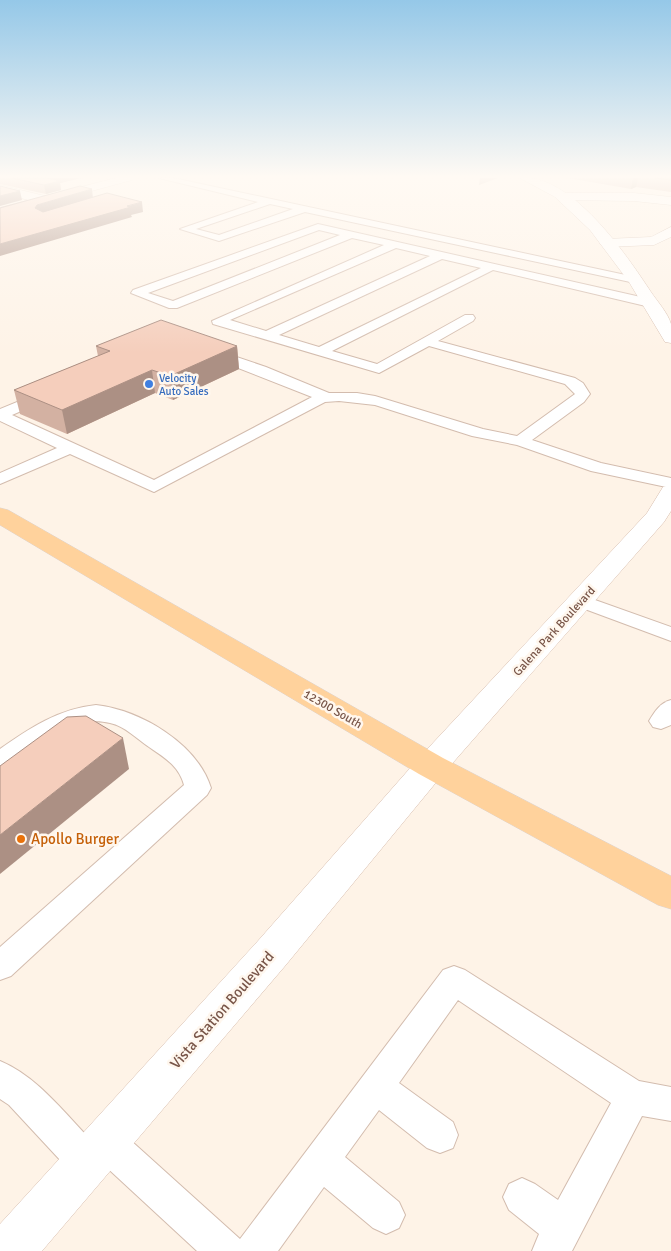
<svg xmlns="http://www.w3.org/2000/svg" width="671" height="1251" font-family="Signika,sans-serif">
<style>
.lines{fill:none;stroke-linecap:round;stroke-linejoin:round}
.lane-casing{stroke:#d3bcae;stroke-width:2}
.street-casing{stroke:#d3bcae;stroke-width:1}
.secondary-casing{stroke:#d6bbab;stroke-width:1}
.primary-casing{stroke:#dcd3d0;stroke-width:1}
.lane{fill:#fff;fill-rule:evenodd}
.street{fill:#fff;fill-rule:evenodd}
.secondary{fill:#fff;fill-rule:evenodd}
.primary{fill:#ffd29c;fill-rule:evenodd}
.wall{fill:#d3b1a2}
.shaded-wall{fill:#ac9084}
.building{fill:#f5cebc;stroke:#ac9084}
.shop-dot{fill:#3f7fe0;stroke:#fff7ee;stroke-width:2}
.food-dot{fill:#e8710a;stroke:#fff7ee;stroke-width:2}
.labels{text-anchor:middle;stroke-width:5;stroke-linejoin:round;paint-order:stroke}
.far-shop-label{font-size:11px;fill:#366cbe;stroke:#fff7ee;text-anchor:start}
.street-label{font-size:12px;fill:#795649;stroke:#fff7ee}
.near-food-label{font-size:15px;fill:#c56008;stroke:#fff7ee;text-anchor:start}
.near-street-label{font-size:15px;fill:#795649;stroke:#fff7ee}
</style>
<rect width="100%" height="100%" fill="#fef3e7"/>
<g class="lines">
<g class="lane-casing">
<g id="lane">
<path d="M159 178H173L635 277 641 280 635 283 305 212 219 241 180 229 258 202ZM270 204 293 209 219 235 196 229Z"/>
<path d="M318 224 654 300 656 303 650 307 493 270 332 351 377 364 465 315H473L475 318 473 321 438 341 575 378 583 383 590 394 584 402 532 440 601 463 671 478V488L591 471 517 445 472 436 375 405 339 401 325 402 154 492 70 454 0 484V473L57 448 0 421V409L39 393 44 392 51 396 49 399 12 415 154 480 312 397 205 355 203 352 210 348 266 367 329 393H357L375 396 483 429 517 436 575 394 565 384 429 346 379 373 213 324 212 321 384 245 352 238 177 308H169L131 293 133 290ZM319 230 340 235 173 301 148 293ZM396 248 430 256 266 331 230 320ZM442 259 481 268 319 347 279 335Z"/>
<path d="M581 595 671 627V641L574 605 571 601 574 597Z"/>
<path d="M671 700V725L661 729 653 727 649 721C655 711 660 703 671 700Z"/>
<path d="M96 705C140 710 197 743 211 788L207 795 11 976 0 980V947L184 785C179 766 165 758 149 747 137 739 125 726 110 723 71 713 38 747 9 768L0 771V749C30 728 58 709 96 705Z"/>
<path d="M454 966 465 970 639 1081 671 1087V1121L642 1116 572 1251H532L539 1234 509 1210 503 1197 509 1184 522 1178 535 1184 558 1200 611 1103 458 1000 399 1083 453 1122 458 1135 453 1148 440 1153 427 1148 379 1110 345 1157 399 1202 405 1215 399 1228 386 1234 373 1228 324 1187 278 1251H197L104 1165 100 1175 87 1180 74 1175 9 1105 0 1099V1061C36 1076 62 1110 89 1138L92 1129 105 1124 118 1129 240 1239 443 970Z"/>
</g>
</g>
<g class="street-casing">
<g id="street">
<path d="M0 185 49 197 51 200 45 204 0 193Z"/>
<path d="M563 193H634L671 197V205L634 201 559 200 557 197 559 194Z"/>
<path d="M671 227V237L654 245 606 247 599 243 606 239 651 237Z"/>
</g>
</g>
<g class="secondary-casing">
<g id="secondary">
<path d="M116 178H134L132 180 0 216V208Z"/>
<path d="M520 178C571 173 626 254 651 292 657 301 668 313 671 324 671 329 671 337 671 343L665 342 629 282 590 230 555 197Z"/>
<path d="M671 485V511L664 522 443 774 285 966 42 1251H0V1224L257 942 419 758 647 513 663 487Z"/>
</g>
</g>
<g class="primary-casing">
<path id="primary" d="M0 508 8 510 443 758 671 876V909L658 905 419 774 0 525Z"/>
</g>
<use href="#lane" class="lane"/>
<use href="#street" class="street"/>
<use href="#secondary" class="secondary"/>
<use href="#primary" class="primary"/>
</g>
<g class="wall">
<path d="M0 178H81L60 183 61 190 46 194 0 184Z"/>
<path d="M568 178H671V192L636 187 631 189Z"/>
<path d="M96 346H237L239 369 173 400 155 393 67 434 20 414 14 390 98 356Z"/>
</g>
<g class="shaded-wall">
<path d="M46 178H81L60 183 61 190 46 194 44 185Z"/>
<path d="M480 178H498L479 185Z"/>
<path d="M633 178H638L636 187 631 189Z"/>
<path d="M92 189 93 199 38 215 35 208 37 205Z"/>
<path d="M20 191 22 200 0 206V196Z"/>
<path d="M142 202 143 212 131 215 132 217 0 256V244Z"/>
<path d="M237 346 239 369 173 400 170 376Z"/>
<path d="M152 370 155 393 67 434 62 410Z"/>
<path d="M123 738 129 769 0 874V835Z"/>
</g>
<g class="building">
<path d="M12 178H47L60 181 44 185Z"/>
<path d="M655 178H671V180Z"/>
<path d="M0 186 20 191 0 196Z"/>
<path d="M80 186 92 189 37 205 35 208 43 212 107 193 142 202 127 206 131 207 0 244V208Z"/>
<path d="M161 320 237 346 170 376 152 370 62 410 14 390 110 351 96 346Z"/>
<path d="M86 716 123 738 0 835V766L67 717Z"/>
</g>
<linearGradient id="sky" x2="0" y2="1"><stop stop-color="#95c8e8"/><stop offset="0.5" stop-color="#fffaf4"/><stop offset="1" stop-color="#fffaf4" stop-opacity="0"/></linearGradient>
<rect width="671" height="353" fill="url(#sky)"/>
<circle class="shop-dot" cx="149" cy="384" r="5"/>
<circle class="food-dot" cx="21" cy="839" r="5"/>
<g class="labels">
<g class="far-shop-label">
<text x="159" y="382">Velocity<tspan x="159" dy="13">Auto Sales</tspan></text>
</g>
<g class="street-label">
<text transform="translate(554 631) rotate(-48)" y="4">Galena Park Boulevard</text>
<text transform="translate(333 709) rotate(30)" y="4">12300 South</text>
</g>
<g class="near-food-label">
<text x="31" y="844">Apollo Burger</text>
</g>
<g class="near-street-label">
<text transform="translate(222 1010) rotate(-49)" y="5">Vista Station Boulevard</text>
</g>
</g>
</svg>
